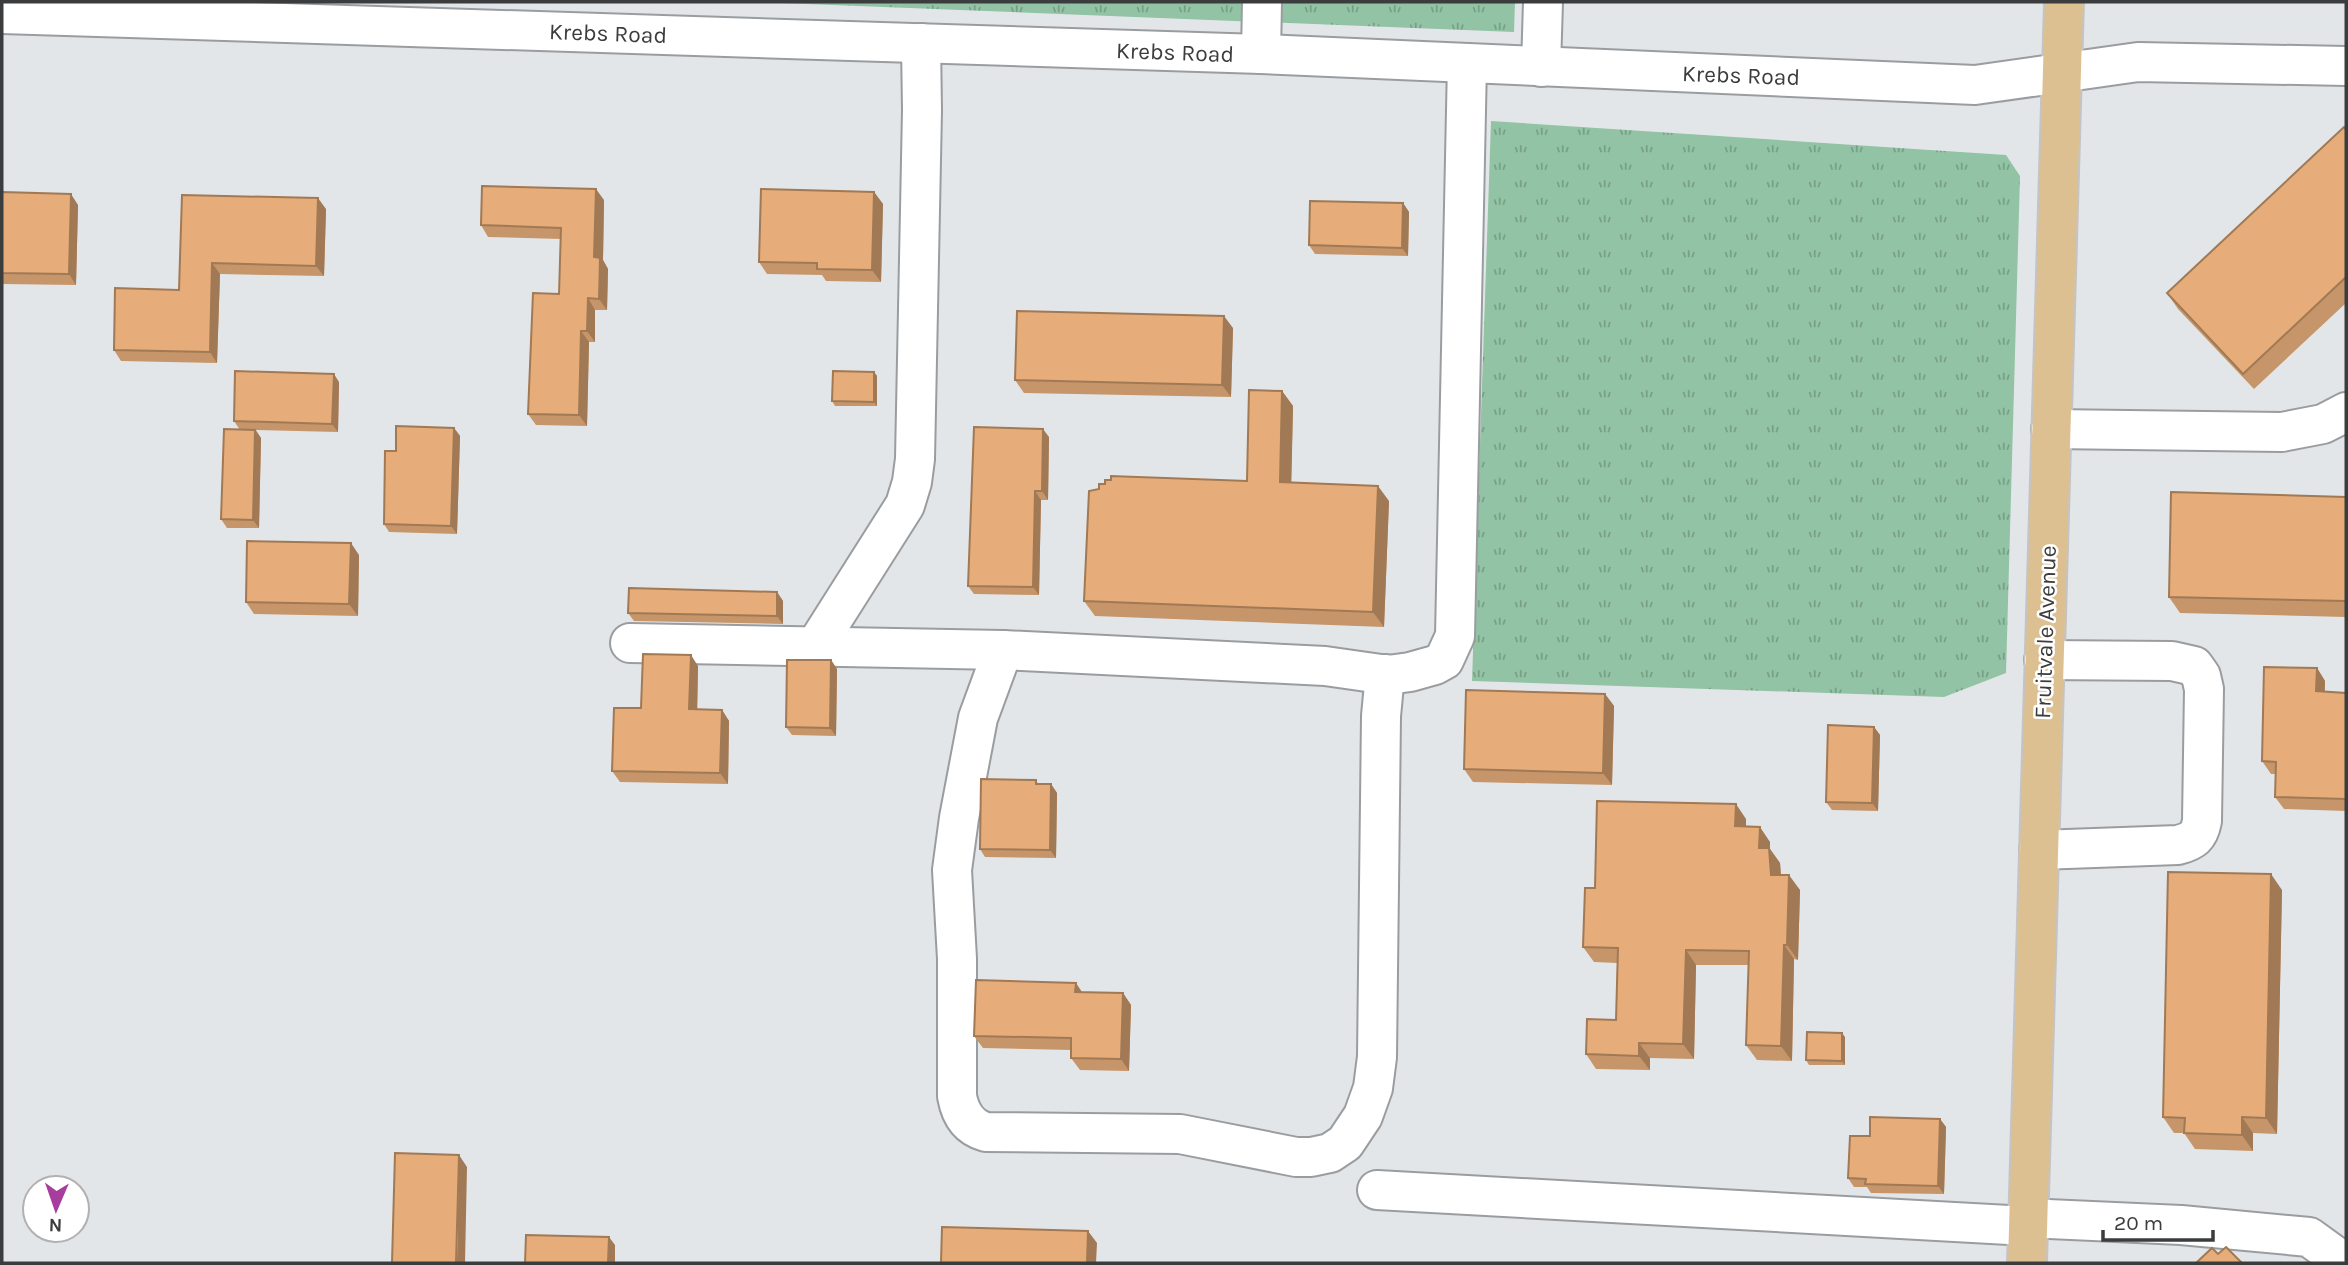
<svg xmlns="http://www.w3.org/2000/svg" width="2348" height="1265" font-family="Karla,sans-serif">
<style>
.grass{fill:url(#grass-tufts)}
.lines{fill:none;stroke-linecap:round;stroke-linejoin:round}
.minor-casing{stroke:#9a9da0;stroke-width:42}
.major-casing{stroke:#c4c4c5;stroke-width:42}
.minor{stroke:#fff;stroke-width:38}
.major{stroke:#ddc091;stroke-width:38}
.wall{fill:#c69569}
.shaded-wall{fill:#a17955}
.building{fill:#e6ad7a;stroke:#a17955;stroke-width:2}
.labels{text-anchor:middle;stroke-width:5;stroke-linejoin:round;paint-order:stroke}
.street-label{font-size:23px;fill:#3b3c3d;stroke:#fff}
</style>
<defs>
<pattern id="grass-tufts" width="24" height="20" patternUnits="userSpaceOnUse" patternTransform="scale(1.75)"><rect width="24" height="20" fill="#91c3a4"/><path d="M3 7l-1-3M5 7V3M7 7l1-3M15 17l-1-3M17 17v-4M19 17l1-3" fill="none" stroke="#78a087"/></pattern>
</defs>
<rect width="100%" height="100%" fill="#e3e6e9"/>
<g class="grass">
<path d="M757 2H1515L1514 32Z"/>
<path d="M1491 121 2006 155 2020 176 2006 673 1944 697 1472 681Z"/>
</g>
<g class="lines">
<g class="minor-casing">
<g id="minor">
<path d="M2 14 1261 54 1975 85 2138 62 2346 66"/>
<path d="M1261 54 1262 2"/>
<path d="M1541 67 1543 2"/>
<path d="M2051 429 2282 432 2323 424 2346 412"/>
<path d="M630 643 1003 650 1325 666 1388 675 1410 672 1435 665 1444 660 1455 636 1467 63"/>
<path d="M815 647 905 505 912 482 915 459 922 110 921 43"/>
<path d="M1003 650 978 718 959 818 952 870 957 959V1096C960 1113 968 1127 986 1132L1180 1134 1296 1157H1311L1330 1153 1345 1143 1363 1116 1373 1088 1377 1057 1381 716 1385 674"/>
<path d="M2039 850 2178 845C2193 841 2199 837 2202 821L2204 689 2201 676 2194 666 2172 661 2044 660"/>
<path d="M1377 1190 2027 1226"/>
<path d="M2028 1218 2181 1225 2309 1237 2345 1263"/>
</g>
</g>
<g class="major-casing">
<path id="major" d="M2027 1263 2064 2"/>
</g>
<use href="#minor" class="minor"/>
<use href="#major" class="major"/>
</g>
<g class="wall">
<path d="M2346 130V303L2254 389 2178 309 2167 293Z"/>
<path d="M2 192 78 205 76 285 2 284Z"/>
<path d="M874 192 883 204 881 282 826 281 822 275 767 274 759 262Z"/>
<path d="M182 195 326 209 324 276 220 274 217 363 121 361 114 350 179 290Z"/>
<path d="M604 200 603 260 608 269 607 310H595V342H589L587 426 536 425 528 414 559 294 561 239 488 237 481 225Z"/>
<path d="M1403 203 1409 212 1408 256 1315 254 1309 245Z"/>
<path d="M1233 328 1231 397 1024 393 1015 380Z"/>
<path d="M874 372 877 376V406H835L832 401Z"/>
<path d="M339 382 338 432 256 430 261 438 259 528H227L221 519 240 430 234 421Z"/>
<path d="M1282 391 1293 406 1291 483 1389 501 1384 627 1095 616 1084 601 1099 489 1105 484 1247 481Z"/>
<path d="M454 428 460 436 457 534 389 532 384 524 396 451Z"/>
<path d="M1049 437 1048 500H1041L1039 595 974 594 968 586Z"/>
<path d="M2346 497V617L2180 613 2169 597Z"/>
<path d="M359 555 358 616 254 614 246 602Z"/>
<path d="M777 592 783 601V624L634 621 628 613Z"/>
<path d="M831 660 837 669 836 736 792 735 786 727Z"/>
<path d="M698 666 697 710H722L729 721 728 784 620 782 612 771 641 708Z"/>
<path d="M2317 668 2325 681V692L2346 693V811L2284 809 2275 797 2276 774H2271L2262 761Z"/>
<path d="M1605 694 1614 706 1612 785 1473 782 1464 769Z"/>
<path d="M1874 727 1880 735 1878 811 1832 810 1826 802Z"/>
<path d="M1036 780 1038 784H1051L1057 793 1056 858 985 857 980 849Z"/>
<path d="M1746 819V827L1770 842V849L1780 863 1781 875 1800 890 1798 960 1794 959 1792 1061 1757 1060 1746 1045 1749 965H1696L1694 1059 1650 1058V1070L1596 1069 1586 1054 1616 1020 1617 963 1594 962 1583 947 1595 888Z"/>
<path d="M2282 890 2277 1134 2253 1133V1151L2195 1149 2184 1133H2174L2163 1117Z"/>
<path d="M1082 992 1123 993 1131 1005 1129 1071 1080 1070 1071 1058V1050L983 1048 974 1036Z"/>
<path d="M1845 1037V1065H1809L1806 1060Z"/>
<path d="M1940 1119 1946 1127 1944 1194 1871 1193 1867 1187H1854L1848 1178 1870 1136Z"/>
</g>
<g class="shaded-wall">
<path d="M596 189 604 200 603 260 608 269 607 310 599 299 594 257Z"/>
<path d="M874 192 883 204 881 282 872 270Z"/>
<path d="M71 194 78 205 76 285 69 274Z"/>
<path d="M318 198 326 209 324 276 316 266Z"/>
<path d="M1403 203 1409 212 1408 256 1402 248Z"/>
<path d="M212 263 220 274 217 363 210 352Z"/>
<path d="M588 298 595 310V342L587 331Z"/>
<path d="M1224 316 1233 328 1231 397 1222 385Z"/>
<path d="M581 331 589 342 587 426 579 415Z"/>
<path d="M874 372 877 376V406L874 402Z"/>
<path d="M334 374 339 382 338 432 332 424Z"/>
<path d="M1282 391 1293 406 1291 498 1280 482Z"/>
<path d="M454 428 460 436 457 534 451 526Z"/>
<path d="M1043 429 1049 437 1048 500 1042 491Z"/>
<path d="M255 430 261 438 259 528 253 520Z"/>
<path d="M1378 486 1389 501 1384 627 1373 612Z"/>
<path d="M1035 491 1041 500 1039 595 1033 587Z"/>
<path d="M351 543 359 555 358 616 349 604Z"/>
<path d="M777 592 783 601V624L777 616Z"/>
<path d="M691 655 698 666 697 720 689 709Z"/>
<path d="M831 660 837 669 836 736 830 728Z"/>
<path d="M2317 668 2325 681 2324 704 2316 691Z"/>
<path d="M1605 694 1614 706 1612 785 1603 773Z"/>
<path d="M722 710 729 721 728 784 720 773Z"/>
<path d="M1874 727 1880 735 1878 811 1872 803Z"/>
<path d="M1051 784 1057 793 1056 858 1050 850Z"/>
<path d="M1736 804 1746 819V841L1735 826Z"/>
<path d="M1760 827 1770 842V849L1780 863 1782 890 1771 875 1759 848Z"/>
<path d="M2271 874 2282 890 2277 1134 2266 1118Z"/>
<path d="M1789 875 1800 890 1798 960 1787 945Z"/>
<path d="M1784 945 1794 959 1792 1061 1781 1046Z"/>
<path d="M1686 950 1696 965 1694 1059 1683 1044Z"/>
<path d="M1076 983 1084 995 1075 992Z"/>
<path d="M1123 993 1131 1005 1129 1071 1121 1059Z"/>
<path d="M1842 1033 1845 1037V1065L1842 1061Z"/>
<path d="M1639 1043 1650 1058V1070L1639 1056Z"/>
<path d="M2242 1117 2253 1133V1151L2242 1135Z"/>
<path d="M1940 1119 1946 1127 1944 1194 1938 1186Z"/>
<path d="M459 1155 467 1167 465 1263H457Z"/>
<path d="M1088 1231 1097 1243 1096 1263H1087Z"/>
<path d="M609 1237 615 1245V1263H608Z"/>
</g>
<g class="building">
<path d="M2344 127 2346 130V277L2243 374 2167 293Z"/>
<path d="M482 186 596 189 594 257 600 258 599 299 588 298 587 331H581L579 415 528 414 533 293 559 294 561 228 481 225Z"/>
<path d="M761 189 874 192 872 270 817 269V263L759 262Z"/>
<path d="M2 192 71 194 69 274 2 273Z"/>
<path d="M182 195 318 198 316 266 212 263 210 352 114 350 115 288 179 290Z"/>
<path d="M1310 201 1403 203 1402 248 1309 245Z"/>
<path d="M1017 311 1224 316 1222 385 1015 380Z"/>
<path d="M235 371 334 374 332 424 234 421Z"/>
<path d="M833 371 874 372V402L832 401Z"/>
<path d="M1249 390 1282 391 1280 482 1378 486 1373 612 1084 601 1089 491 1099 489V484H1105V480H1111V476L1247 481Z"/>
<path d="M396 426 454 428 451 526 384 524 385 451H396Z"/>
<path d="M974 427 1043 429 1042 491H1035L1033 587 968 586Z"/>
<path d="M224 429 255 430 253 520 221 519Z"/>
<path d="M2171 492 2346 497V601L2169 597Z"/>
<path d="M247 541 351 543 349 604 246 602Z"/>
<path d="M629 588 777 592V616L628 613Z"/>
<path d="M643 654 691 655 689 709 722 710 720 773 612 771 614 708H641Z"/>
<path d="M787 660H831L830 728 786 727Z"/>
<path d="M2264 667 2317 668 2316 691 2346 693V799L2275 797 2276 762 2262 761Z"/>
<path d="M1466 690 1605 694 1603 773 1464 769Z"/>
<path d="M1828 725 1874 727 1872 803 1826 802Z"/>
<path d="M981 779 1036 780V784H1051L1050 850 980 849Z"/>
<path d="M1597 801 1736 804 1735 826 1760 827 1759 848H1769L1771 875H1789L1787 945H1784L1781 1046 1746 1045 1749 951 1686 950 1683 1044 1639 1043V1056L1586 1054 1587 1019 1616 1020 1618 948 1583 947 1585 888H1595Z"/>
<path d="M2168 872 2271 874 2266 1118 2242 1117V1135L2184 1133 2185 1118 2163 1117Z"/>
<path d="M976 980 1076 983 1075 992 1123 993 1121 1059 1071 1058V1038L974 1036Z"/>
<path d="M1807 1032 1842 1033V1061L1806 1060Z"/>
<path d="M1870 1117 1940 1119 1938 1186 1865 1184 1866 1179 1848 1178 1850 1136H1870Z"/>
<path d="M395 1153 459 1155 456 1263H392Z"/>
<path d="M942 1227 1088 1231 1087 1263H941Z"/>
<path d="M526 1235 609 1237 608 1263H525Z"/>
<path d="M2226 1247 2242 1263H2196L2212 1248 2218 1254Z"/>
</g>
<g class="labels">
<g class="street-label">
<text transform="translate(608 33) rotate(2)" y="8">Krebs Road</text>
<text transform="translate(1175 52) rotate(2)" y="8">Krebs Road</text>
<text transform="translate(1741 75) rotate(2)" y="8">Krebs Road</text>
<text transform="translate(2045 632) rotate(-88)" y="8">Fruitvale Avenue</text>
</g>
</g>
<rect width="2348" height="1265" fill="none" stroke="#3b3c3d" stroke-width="7"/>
<g transform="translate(56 1209) rotate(182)"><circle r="33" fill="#ffffff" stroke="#b1b1b1" stroke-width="2"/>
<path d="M0-5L12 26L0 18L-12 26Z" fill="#a73d9d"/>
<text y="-10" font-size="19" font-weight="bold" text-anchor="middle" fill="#3b3c3d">N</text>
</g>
<path d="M2103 1230v10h110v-10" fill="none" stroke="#3b3c3d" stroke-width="3.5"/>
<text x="2114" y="1230" font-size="21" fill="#3b3c3d" stroke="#ffffff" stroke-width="5" paint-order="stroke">20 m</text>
</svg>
